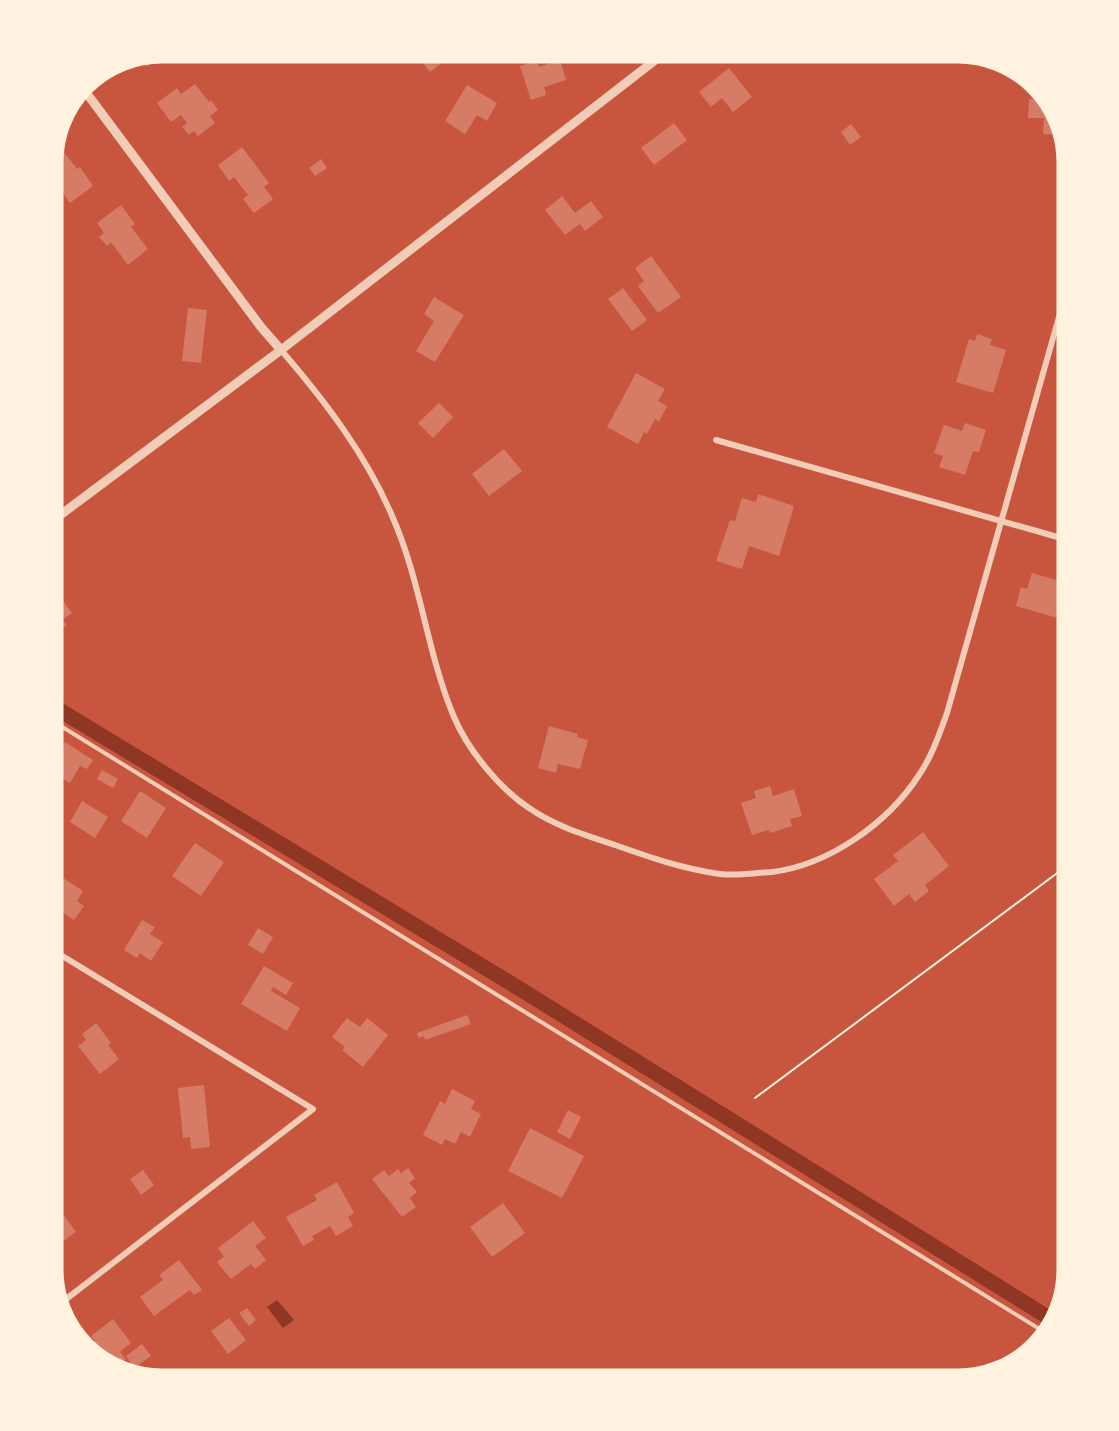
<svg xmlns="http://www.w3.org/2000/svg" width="1119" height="1431" font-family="'Open Sans',sans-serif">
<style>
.water{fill:#8f3625}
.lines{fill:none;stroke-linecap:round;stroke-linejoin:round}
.canal{stroke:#8f3625;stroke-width:15}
.building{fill:#d67c66}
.path{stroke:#fff3e0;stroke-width:2}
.service{stroke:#f1ccb7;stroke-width:4}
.minor{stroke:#f1ccb7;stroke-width:6}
.tertiary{stroke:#f1ccb7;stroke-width:9}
.rim{fill:none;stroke:#fff3e0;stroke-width:3}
</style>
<rect width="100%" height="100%" fill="#c8553d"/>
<path class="water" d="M277 1300 294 1320 283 1328 267 1307Z"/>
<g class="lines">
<path class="canal" d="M51 705 512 984 1054 1321"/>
</g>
<g class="building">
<path d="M161 51H166L146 67 140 59Z"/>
<path d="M414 51H455L456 52 430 72Z"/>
<path d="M781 51H802L789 61Z"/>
<path d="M560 60 566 80 544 87 546 95 531 100 520 66 537 61 539 67Z"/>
<path d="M729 68 752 97 733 112 722 98 711 107 699 92Z"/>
<path d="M195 84 209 102 211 100 218 110 210 116 215 123 198 136 194 131 189 135 182 127 187 123 181 115 171 122 157 103 177 88 181 94Z"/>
<path d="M467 85 497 103 487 121 477 115 465 134 445 121Z"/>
<path d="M1029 99 1050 100 1060 135 1043 134 1044 118H1028Z"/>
<path d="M674 123 687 140 654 165 641 148Z"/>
<path d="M851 124 861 137 850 145 841 132Z"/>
<path d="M242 147 269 183 264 187 273 199 254 213 243 199 248 195 234 177 229 181 218 165Z"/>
<path d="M63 151 77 169 80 167 93 186 70 203 51 176V159Z"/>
<path d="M321 159 327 168 315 176 309 168Z"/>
<path d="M562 196 575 213 591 201 603 217 585 231 580 224 565 235 545 210Z"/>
<path d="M121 205 135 224 131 227 148 249 128 265 111 242 107 246 99 237 104 233 97 223Z"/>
<path d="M651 256 681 297 658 313 638 286 644 281 635 268Z"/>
<path d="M623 288 647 320 632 331 608 299Z"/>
<path d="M434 297 464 315 435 362 416 351 434 321 424 314Z"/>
<path d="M188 308 207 310 201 363 182 361Z"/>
<path d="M977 334 992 339 990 345 1006 350 993 393 956 382 969 339 975 341Z"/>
<path d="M636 373 665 389 658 401 667 406 659 422 655 419 647 434 644 432 638 444 607 427Z"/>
<path d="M439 403 453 417 433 438 418 423Z"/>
<path d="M965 423 986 430 979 452 973 451 965 475 939 467 943 456 934 453 944 425 962 431Z"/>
<path d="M504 449 522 471 489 496 472 474Z"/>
<path d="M758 494 794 506 779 556 749 546 742 569 716 561 730 520 735 521 742 498 756 502Z"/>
<path d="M1032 573 1056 580 1058 573 1068 576V611L1064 610 1061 619 1016 606 1021 587 1027 589Z"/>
<path d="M55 590 72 613 62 620 67 625 51 637V592Z"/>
<path d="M549 726 578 734 577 737 588 740 580 769 558 764 556 773 538 768Z"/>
<path d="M65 742 93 760 87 769 80 766 70 783 51 772V765Z"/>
<path d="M102 770 118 779 113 788 97 779Z"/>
<path d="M770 786 773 796 794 789 802 816 790 819 792 826 770 833 769 830 752 835 741 803 756 798 754 791Z"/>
<path d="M140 791 166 808 147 838 121 821Z"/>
<path d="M82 801 108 817 95 838 70 822Z"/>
<path d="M923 832 949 866 925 885 929 891 915 902 909 894 894 906 874 879 898 861 893 855Z"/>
<path d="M195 843 224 862 201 896 172 876Z"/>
<path d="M51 870 83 891 77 901 84 906 74 920 54 907 57 902 51 899Z"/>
<path d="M142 920 155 927 150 934 163 942 151 961 140 953 137 958 124 950Z"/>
<path d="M258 928 273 937 263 954 248 945Z"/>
<path d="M264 966 293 983 286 995 273 987 271 991 300 1008 287 1031 241 1004Z"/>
<path d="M467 1015 471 1024 425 1040 424 1036 419 1038 417 1033Z"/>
<path d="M347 1018 360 1027 367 1018 388 1035 363 1067 342 1050 345 1047 332 1037Z"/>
<path d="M96 1023 111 1043 108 1045 119 1059 100 1074 78 1046 86 1040 82 1034Z"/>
<path d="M204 1085 210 1147 191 1149 190 1137 183 1138 178 1088Z"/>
<path d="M452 1089 475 1101 471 1109 481 1114 470 1137 461 1132 455 1144 445 1139 442 1145 423 1135 440 1101 445 1104Z"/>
<path d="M568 1110 581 1117 570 1139 557 1132Z"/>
<path d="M530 1128 584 1156 562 1198 508 1171Z"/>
<path d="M408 1168 415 1178 409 1183 417 1192 410 1198 416 1207 402 1217 372 1179 384 1170 389 1176 398 1169 401 1173Z"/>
<path d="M143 1170 154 1185 141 1195 130 1179Z"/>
<path d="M51 1180 61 1193 51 1200Z"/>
<path d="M337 1182 354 1213 348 1217 353 1226 336 1236 330 1226 312 1236 314 1240 303 1246 286 1217 317 1200 314 1195Z"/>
<path d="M503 1203 525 1233 492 1257 470 1227Z"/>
<path d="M63 1214 76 1232 54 1248 58 1254 51 1259V1223Z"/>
<path d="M253 1221 266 1238 255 1246 266 1260 255 1269 251 1264 231 1279 217 1262 224 1257 218 1248Z"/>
<path d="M179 1260 202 1290 194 1295 190 1290 154 1316 140 1297 163 1280 159 1275Z"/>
<path d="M247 1308 256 1320 249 1326 239 1313Z"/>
<path d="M229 1318 246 1340 228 1354 211 1331Z"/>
<path d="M113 1319 131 1343 120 1352 126 1359 116 1368 112 1367 108 1362 105 1365 87 1347 95 1341 91 1336Z"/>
<path d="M142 1344 151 1356 134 1368 126 1356Z"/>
</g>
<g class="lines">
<path class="path" d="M755 1098 1068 865"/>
<path class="service" d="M51 720 1046 1333"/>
<g class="minor">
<path d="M281 350C325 401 367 456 393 518 421 582 427 653 454 717 468 750 499 788 529 808 555 826 585 835 615 845 649 857 683 869 720 874 737 876 754 873 772 872 829 865 888 823 919 775 932 756 939 735 947 713L1068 285"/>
<path d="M716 440 1068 540"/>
<path d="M51 949 313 1109 61 1303"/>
</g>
<g class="tertiary">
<path d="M82 87 261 327 281 350"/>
<path d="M51 522 281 350 667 51"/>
</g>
</g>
<path d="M0 0H1119V1431H0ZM162 62H958A100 100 0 0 1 1058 162V1270A100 100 0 0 1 958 1370H162A100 100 0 0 1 62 1270V162A100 100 0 0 1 162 62Z" fill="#fff3e0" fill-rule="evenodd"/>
<path class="rim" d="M162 62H958A100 100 0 0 1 1058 162V1270A100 100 0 0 1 958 1370H162A100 100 0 0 1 62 1270V162A100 100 0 0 1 162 62Z"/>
</svg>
